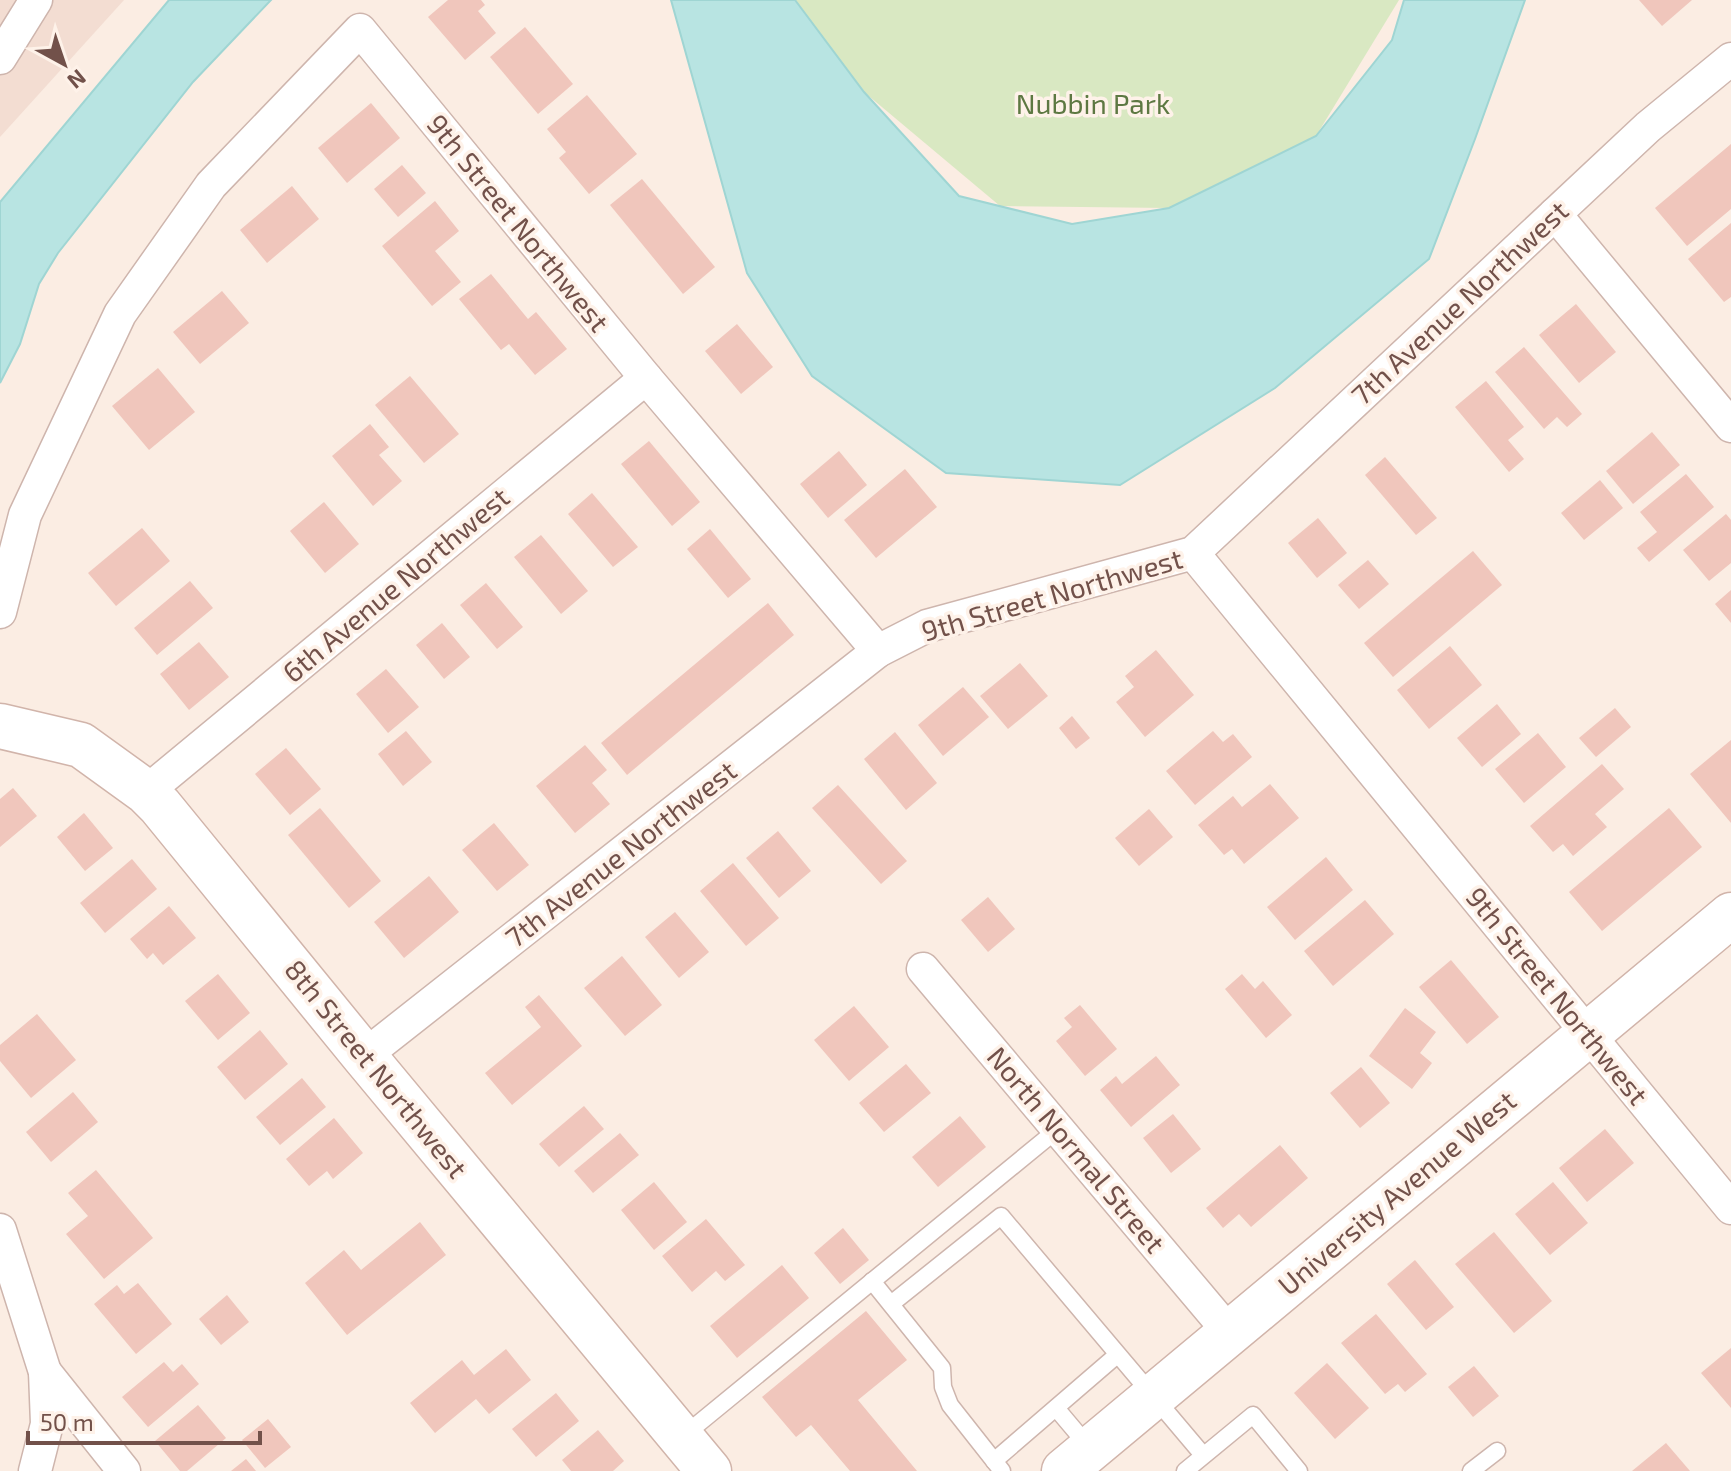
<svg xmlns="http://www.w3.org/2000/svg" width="1731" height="1471" font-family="'Exo 2',sans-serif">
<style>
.residential{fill:#f3ddd2}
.green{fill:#d9e8c2}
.water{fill:#b8e4e2;stroke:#9fd5d3;stroke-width:2}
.building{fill:#f0c6bc}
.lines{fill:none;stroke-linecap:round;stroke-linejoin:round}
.lane-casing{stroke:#ceb5ad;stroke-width:19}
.street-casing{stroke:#ceb5ad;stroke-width:35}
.secondary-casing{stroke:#d1b4aa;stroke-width:47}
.lane{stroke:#fff;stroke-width:16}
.street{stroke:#fff;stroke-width:32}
.secondary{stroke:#fff;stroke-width:44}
.labels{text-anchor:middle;stroke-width:7;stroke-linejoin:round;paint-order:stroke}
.park-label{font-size:28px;fill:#5d7842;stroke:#fef2e9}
.street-label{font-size:28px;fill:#72514a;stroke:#fef2e9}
</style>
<rect width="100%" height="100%" fill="#fbede3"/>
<path class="residential" d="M0 0H124L0 137Z"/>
<path class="green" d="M788 0H1399L1316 136 1169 208 1000 206 864 92Z"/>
<g class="water">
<path d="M169 0H271L193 82 58 253 39 284 20 344 0 383V202Z"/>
<path d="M671 0H795L864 92 959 196 1072 224 1169 208 1316 136 1392 40 1404 0H1525L1475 139 1429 259 1275 388 1120 485 946 473 812 376 747 273Z"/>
</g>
<g class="building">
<path d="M448 0H481L485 5 478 11 496 33 465 60 428 17Z"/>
<path d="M1639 0H1692L1662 26Z"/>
<path d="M525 27 573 84 538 114 490 57Z"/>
<path d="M587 95 637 154 589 194 559 158 566 152 547 129Z"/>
<path d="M371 103 400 138 347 183 318 148Z"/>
<path d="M1731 144V209L1687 246 1655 208Z"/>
<path d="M402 165 426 193 398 217 374 189Z"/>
<path d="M642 179 715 267 683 294 610 205Z"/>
<path d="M292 186 319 219 267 263 240 230Z"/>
<path d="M435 201 459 231 435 251 461 282 432 306 382 246Z"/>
<path d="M1731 223V297L1724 302 1688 259Z"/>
<path d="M491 274 528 319 536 312 567 349 535 375 509 344 501 350 459 299Z"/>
<path d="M222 291 249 323 200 364 173 332Z"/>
<path d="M1576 304 1616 352 1579 383 1539 335Z"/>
<path d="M737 324 773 367 741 394 705 351Z"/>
<path d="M1524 347 1582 414 1567 427 1557 417 1544 429 1495 372Z"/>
<path d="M158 368 195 412 149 450 112 406Z"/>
<path d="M410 376 459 434 424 463 375 405Z"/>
<path d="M1486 381 1524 427 1508 440 1524 459 1509 472 1455 407Z"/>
<path d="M370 424 389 447 379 455 402 481 373 506 332 456Z"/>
<path d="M1652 432 1680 465 1633 504 1606 471Z"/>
<path d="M649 441 700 502 672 526 621 464Z"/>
<path d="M839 451 867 485 828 518 800 484Z"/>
<path d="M1385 457 1437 518 1416 535 1365 475Z"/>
<path d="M905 469 937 507 876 558 844 520Z"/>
<path d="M1686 474 1714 507 1649 562 1637 548 1657 532 1640 512Z"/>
<path d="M1600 480 1623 508 1584 540 1561 513Z"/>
<path d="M592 493 638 547 613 567 568 514Z"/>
<path d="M324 502 359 544 325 573 290 531Z"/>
<path d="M1726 514 1731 520V563L1709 581 1683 550Z"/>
<path d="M1318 518 1347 553 1317 578 1288 543Z"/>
<path d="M142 528 170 561 116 606 88 573Z"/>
<path d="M710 529 751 579 728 598 687 549Z"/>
<path d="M541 535 588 591 561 614 514 557Z"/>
<path d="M1473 551 1502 585 1393 677 1364 643Z"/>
<path d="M1368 560 1389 584 1359 609 1338 585Z"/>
<path d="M190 581 213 608 157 655 134 628Z"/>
<path d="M486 583 523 627 497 649 460 605Z"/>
<path d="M1731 590V623L1715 604Z"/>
<path d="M768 603 794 635 627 775 601 743Z"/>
<path d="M442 623 470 657 444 679 416 645Z"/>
<path d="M199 642 229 677 189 710 160 674Z"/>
<path d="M1450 646 1482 685 1429 729 1397 690Z"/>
<path d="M1156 650 1194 695 1145 737 1116 702 1134 687 1125 676Z"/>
<path d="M1020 663 1048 696 1008 729 980 696Z"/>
<path d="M386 669 419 707 388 733 356 694Z"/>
<path d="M963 687 989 717 943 756 918 725Z"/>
<path d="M1497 704 1521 734 1482 767 1457 738Z"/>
<path d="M1615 708 1631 727 1596 757 1579 738Z"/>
<path d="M1072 716 1090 738 1076 749 1059 728Z"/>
<path d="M406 731 432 762 403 786 378 754Z"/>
<path d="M1213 731 1223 742 1233 734 1252 757 1195 805 1166 771Z"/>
<path d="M895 732 937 783 906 810 864 759Z"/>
<path d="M1538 733 1566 767 1524 803 1495 769Z"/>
<path d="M1731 740V823L1690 774Z"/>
<path d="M585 745 607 770 592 783 610 804 575 833 536 786Z"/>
<path d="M286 748 321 789 290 815 255 774Z"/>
<path d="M1602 764 1624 789 1595 814 1607 827 1573 856 1563 844 1553 852 1530 826Z"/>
<path d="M1270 784 1299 818 1244 864 1232 849 1224 855 1198 825 1233 796 1242 807Z"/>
<path d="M838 785 907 861 881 884 812 808Z"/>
<path d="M13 788 37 816 0 847V799Z"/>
<path d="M320 808 381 881 349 908 288 835Z"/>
<path d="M1669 808 1702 847 1602 931 1569 892Z"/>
<path d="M1149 809 1173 837 1139 866 1115 838Z"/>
<path d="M84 813 113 848 85 871 57 837Z"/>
<path d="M494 823 529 865 497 891 462 850Z"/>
<path d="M778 831 811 871 779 898 746 858Z"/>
<path d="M1326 857 1353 890 1295 940 1267 907Z"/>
<path d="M132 859 157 889 105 933 80 903Z"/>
<path d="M733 863 779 918 746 946 700 891Z"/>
<path d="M429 876 459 912 404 958 374 922Z"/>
<path d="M988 897 1015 929 988 952 961 920Z"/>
<path d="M1365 900 1394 934 1333 986 1304 951Z"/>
<path d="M169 906 196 938 163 965 153 953 147 959 130 939Z"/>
<path d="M675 912 709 952 679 978 645 937Z"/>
<path d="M622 956 662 1005 625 1036 584 988Z"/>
<path d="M1451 960 1499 1017 1467 1044 1419 987Z"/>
<path d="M218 974 250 1013 218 1040 185 1001Z"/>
<path d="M1242 974 1255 989 1263 981 1292 1015 1266 1038 1225 989Z"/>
<path d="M539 995 582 1046 512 1105 485 1073 541 1027 525 1007Z"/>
<path d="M1080 1005 1117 1049 1085 1076 1056 1041 1072 1027 1064 1018Z"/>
<path d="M854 1006 889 1047 849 1081 814 1040Z"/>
<path d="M1405 1008 1436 1032 1420 1053 1432 1063 1412 1089 1369 1056Z"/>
<path d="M37 1014 76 1060 31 1098 0 1061V1045Z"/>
<path d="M260 1030 288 1064 245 1100 217 1067Z"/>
<path d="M1156 1056 1180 1085 1131 1127 1100 1090 1116 1076 1122 1084Z"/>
<path d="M906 1064 931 1093 884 1132 859 1103Z"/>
<path d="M1361 1067 1390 1103 1360 1128 1330 1093Z"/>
<path d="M302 1078 326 1107 280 1145 256 1117Z"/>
<path d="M73 1092 98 1122 51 1162 26 1132Z"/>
<path d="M584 1106 604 1129 559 1167 539 1144Z"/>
<path d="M1173 1114 1201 1149 1171 1173 1143 1138Z"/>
<path d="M960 1116 986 1147 938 1187 912 1157Z"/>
<path d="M334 1118 363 1153 333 1179 327 1171 309 1186 286 1159Z"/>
<path d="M1605 1129 1634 1163 1587 1202 1559 1168Z"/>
<path d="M620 1133 639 1155 593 1193 574 1171Z"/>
<path d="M1280 1145 1308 1178 1251 1227 1239 1214 1223 1228 1206 1208Z"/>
<path d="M96 1170 153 1238 104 1279 66 1234 88 1216 68 1193Z"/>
<path d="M654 1182 687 1222 654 1250 621 1210Z"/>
<path d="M1553 1182 1588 1223 1550 1255 1515 1214Z"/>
<path d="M706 1219 745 1265 725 1281 716 1271 692 1292 662 1256Z"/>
<path d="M420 1222 446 1255 347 1335 305 1283 344 1250 361 1270Z"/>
<path d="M843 1228 869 1260 840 1284 814 1253Z"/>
<path d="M1494 1232 1552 1301 1514 1333 1455 1264Z"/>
<path d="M1415 1260 1454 1307 1426 1330 1387 1284Z"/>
<path d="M782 1265 809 1298 737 1358 710 1326Z"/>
<path d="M138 1283 172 1324 136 1354 94 1304 117 1285 124 1294Z"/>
<path d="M227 1295 249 1322 221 1345 199 1319Z"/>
<path d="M866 1311 907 1360 858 1400 917 1471H850L811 1425 796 1437 762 1397Z"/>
<path d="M1376 1314 1427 1374 1405 1392 1398 1384 1385 1394 1341 1343Z"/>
<path d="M1731 1348V1408L1701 1373Z"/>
<path d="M506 1349 531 1380 489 1414 476 1399 435 1433 410 1403 462 1360 474 1375Z"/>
<path d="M164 1362 173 1372 182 1364 199 1384 148 1427 122 1397Z"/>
<path d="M1327 1363 1369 1408 1335 1439 1294 1393Z"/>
<path d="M1474 1366 1499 1396 1473 1417 1448 1387Z"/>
<path d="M556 1393 579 1421 536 1457 512 1429Z"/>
<path d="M198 1405 226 1438 187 1471H180L155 1441Z"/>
<path d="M268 1419 291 1447 265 1468 242 1440Z"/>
<path d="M598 1430 624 1461 613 1471H571L562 1460Z"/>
<path d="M1666 1443 1690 1471H1632Z"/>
<path d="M246 1459 256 1471H231Z"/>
</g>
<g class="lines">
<g class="lane-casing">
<g id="lane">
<path d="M872 1281 942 1368 943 1387 950 1405 1002 1471"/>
<path d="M891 1304 1001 1216 1203 1455"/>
<path d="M1056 1408 1088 1446"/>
<path d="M682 1437 1058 1129"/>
<path d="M994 1461 1117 1355"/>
<path d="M1185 1471 1253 1415 1299 1471"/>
<path d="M1471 1471 1497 1451"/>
</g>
</g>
<g class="street-casing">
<g id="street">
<path d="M0 58 36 0"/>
<path d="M1555 214 1731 426"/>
<path d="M1193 553 1731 1208"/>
<path d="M0 612 25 515 120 314 211 185 360 30 646 378 878 651"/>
<path d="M146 792 646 378"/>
<path d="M923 969 1229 1332"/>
<path d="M364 1056 878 651 927 626 1193 553 1648 127 1731 59"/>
<path d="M0 1230 45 1372 47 1424 35 1471"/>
<path d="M45 1372 124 1471"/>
</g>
</g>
<g class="secondary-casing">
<g id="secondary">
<path d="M0 726 81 745 146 792 160 806 364 1056 709 1471"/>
<path d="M1064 1471 1731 915"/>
</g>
</g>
<use href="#lane" class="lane"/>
<use href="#street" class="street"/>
<use href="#secondary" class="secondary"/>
</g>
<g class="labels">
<g class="park-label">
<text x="1093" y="114">Nubbin Park</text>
</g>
<g class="street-label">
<text transform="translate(518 223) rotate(51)" y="10">9th Street Northwest</text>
<text transform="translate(1460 303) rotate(-43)" y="10">7th Avenue Northwest</text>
<text transform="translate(396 585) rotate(-40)" y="10">6th Avenue Northwest</text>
<text transform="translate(1052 595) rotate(-16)" y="10">9th Street Northwest</text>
<text transform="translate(621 854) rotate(-38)" y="10">7th Avenue Northwest</text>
<text transform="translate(1557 996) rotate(51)" y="10">9th Street Northwest</text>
<text transform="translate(376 1069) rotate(51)" y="10">8th Street Northwest</text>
<text transform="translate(1076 1150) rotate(50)" y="10">North Normal Street</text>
<text transform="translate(1397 1193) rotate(-40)" y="10">University Avenue West</text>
</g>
</g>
<g transform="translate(64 64) rotate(140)" stroke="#fef2e9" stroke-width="6" paint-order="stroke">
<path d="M0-6L14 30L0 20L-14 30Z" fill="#72514a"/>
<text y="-12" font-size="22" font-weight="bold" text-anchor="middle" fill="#72514a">N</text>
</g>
<path d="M28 1431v12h232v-12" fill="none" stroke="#72514a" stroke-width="4"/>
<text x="40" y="1431" font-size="24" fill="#72514a" stroke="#fef2e9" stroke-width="6" paint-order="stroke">50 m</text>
</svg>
